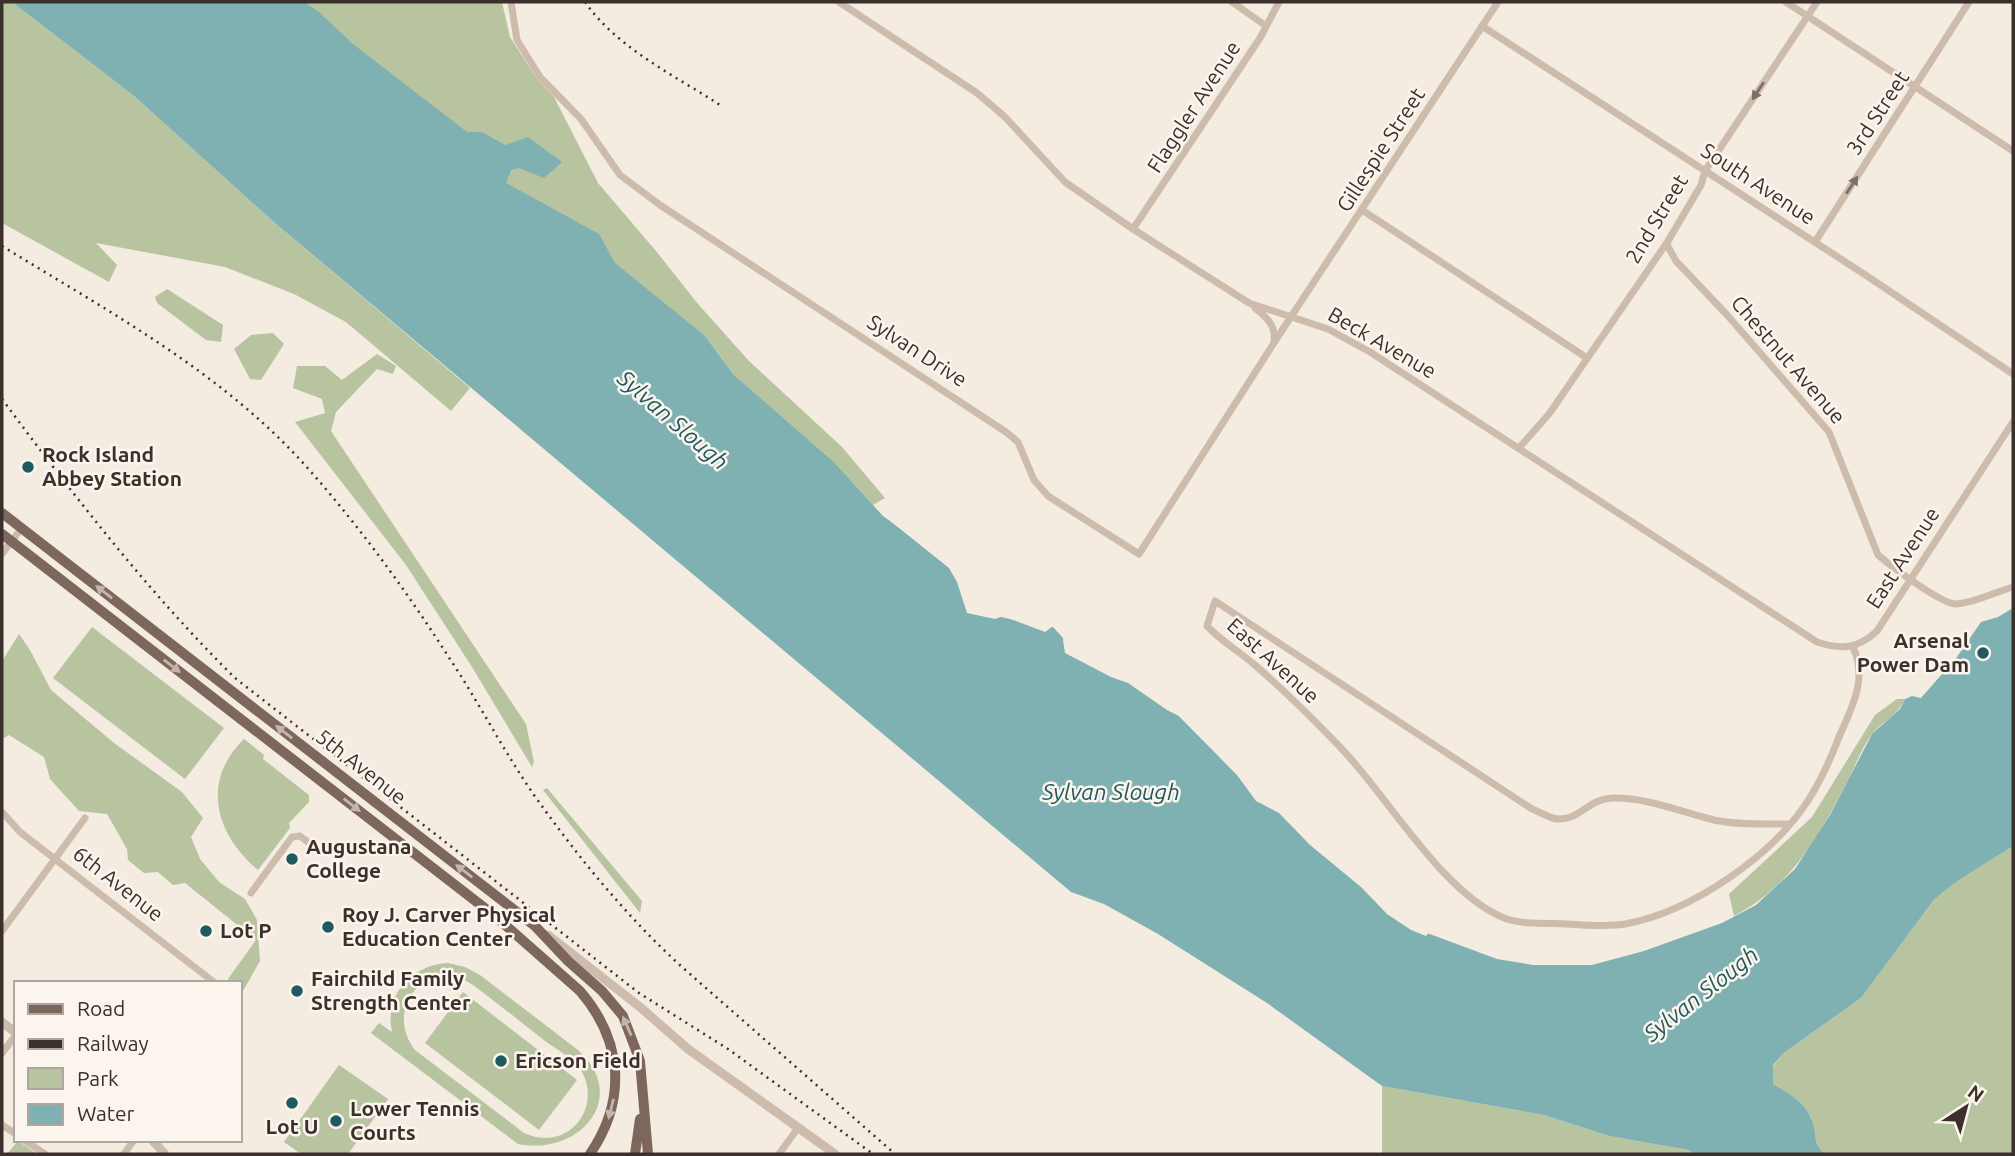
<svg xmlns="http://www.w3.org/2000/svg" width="2015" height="1156" font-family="Ubuntu,sans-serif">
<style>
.green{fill:#b8c4a0;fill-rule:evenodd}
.water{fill:#7fb0b2}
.pier{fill:#f4ebe1}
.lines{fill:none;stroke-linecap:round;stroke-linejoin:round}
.minor{stroke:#cdbbac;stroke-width:7}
.tertiary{stroke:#cdbbac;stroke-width:9}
.primary{stroke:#7d675c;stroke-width:10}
.rail{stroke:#3b302b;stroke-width:2.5;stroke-dasharray:2 5;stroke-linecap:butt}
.oneway{fill:#7d6f65}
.oneway2{fill:#c2b5ac}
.poi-dot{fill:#1f5a5e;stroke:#fbf5ee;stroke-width:2.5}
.labels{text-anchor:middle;stroke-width:5;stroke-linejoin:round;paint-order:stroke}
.street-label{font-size:21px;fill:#3b302b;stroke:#fbf5ee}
.poi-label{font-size:21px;font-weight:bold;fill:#3b302b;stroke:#fbf5ee;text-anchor:start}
.water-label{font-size:23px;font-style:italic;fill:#1f5a5e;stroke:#fbf5ee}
</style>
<rect width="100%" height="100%" fill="#f4ebe1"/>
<g class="green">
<path d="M2 2H12L134 96 275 223 470 388 451 411 346 322 294 294 225 267 96 243 117 265 109 282 2 223Z"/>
<path d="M304 2H502L510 37 537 79 554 97 598 183 656 251 698 304 749 361 842 447 885 498 873 505 834 462 733 374 705 336 497 195 318 11Z"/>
<path d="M167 289 223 325 221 342 206 340 157 303 155 297Z"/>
<path d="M273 333 284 344 261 380 250 379 234 349 251 335Z"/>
<path d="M377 354 396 366 393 374 377 369 336 412 331 431 526 724 534 762 532 767 472 667 406 565 295 422 325 413 322 399 293 388 297 366H325L342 380Z"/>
<path d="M92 627 224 728 185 779 53 678Z"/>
<path d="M19 634 30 650 51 690 114 743 182 792 203 818 191 837 200 859 219 882 245 899 257 920 260 961 243 991 240 988V983H233L228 979 256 940 185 883 173 885 158 872 144 873 128 860 127 849 107 814 79 811 50 779 44 757 9 735 2 739V661Z"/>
<path d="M1897 699H1905C1898 715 1883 721 1872 734 1862 747 1855 767 1847 782 1818 838 1791 886 1734 916L1729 894 1812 817 1875 715Z"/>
<path d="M244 739 264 755 263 759 309 795V802L289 823 290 828 258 870C216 835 200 782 244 739Z"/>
<path d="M547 788 642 901 640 913 543 790Z"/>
<path d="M2013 846V1154H1825C1812 1141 1818 1139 1813 1123 1807 1103 1790 1094 1773 1084V1066L1785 1052 1861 998 1933 901C1956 879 1986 864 2013 846Z"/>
<path d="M448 963 465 967 480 975 578 1050C630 1096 581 1156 518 1144L371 1033 379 1023 392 1032C384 995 411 965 448 963ZM447 976 461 978 473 985C497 1003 521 1022 545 1041 558 1050 574 1059 582 1072 593 1091 588 1117 570 1130 556 1140 539 1140 524 1133L415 1050C391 1019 408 978 447 976Z"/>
<path d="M463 992 577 1080 539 1130 425 1043Z"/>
<path d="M339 1065 388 1099 348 1154H301L284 1142Z"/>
<path d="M1382 1086 1544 1115 1609 1136 1688 1150 1695 1154H1382Z"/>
<path d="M18 1141 37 1154H7Z"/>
</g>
<path class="water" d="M12 2H304L318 11 353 44 467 132H482L505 145 528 137 562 162 544 178 519 168 511 170 506 183 599 234 615 263 705 336 733 374 834 462 883 516 936 553 958 574 972 610C999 615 1025 625 1053 627L1063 638 1068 651 1133 683 1179 716 1259 797 1294 821 1322 852 1373 894 1427 933 1497 959 1533 965H1592L1644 951 1722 923 1756 905 1795 869 1830 815 1872 734 1900 709 1905 699 1912 696 1921 698 1957 657 1981 622 1998 617 2013 608V846C1986 864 1956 879 1933 901L1861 998 1785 1052 1773 1065V1084C1790 1094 1807 1103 1813 1123 1818 1139 1812 1141 1825 1154H1695L1688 1150 1609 1136 1544 1115 1382 1086 1267 1003 1158 934 1104 904 1071 892 275 223 134 96Z"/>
<g class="pier">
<path d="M890 517 938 550 960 572 974 608 1003 612 1032 622 1056 624 1045 632 1003 616 995 619 967 613 957 582 949 568 889 520Z"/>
<path d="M1065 635 1071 649 1135 680 1181 713 1242 772 1261 795 1296 818 1324 849 1389 905 1430 931 1426 936 1411 930 1387 914 1361 887 1310 845 1279 813 1256 801 1237 775 1179 716 1167 710 1128 683 1111 677 1065 653 1063 640Z"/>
</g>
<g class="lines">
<g class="minor">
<path d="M511 2 517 40 540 77 581 119 620 175 660 205 1006 432 1018 442 1034 480 1048 496 1139 554 1279 335 1498 2"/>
<path d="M839 2 977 93 1005 117 1065 182 1133 229 1249 303 1328 329 1370 352 1817 642C1841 650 1858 649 1877 631L2013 422"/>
<path d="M1232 2 1266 26"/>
<path d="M1786 2 2013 151"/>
<path d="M1482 26 1867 276 2013 374"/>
<path d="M1362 210 1587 358"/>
<path d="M1133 229 1260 38 1279 2"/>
<path d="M1668 241 1667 245 1676 261 1728 316 1829 432 1878 555C1891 566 1941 604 1956 604 1975 603 1995 592 2013 587"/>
<path d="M1815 242 1969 2"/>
<path d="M1255 308C1266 317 1276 325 1274 341"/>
<path d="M1519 448 1549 414 1668 241 1701 185 1705 171 1817 2"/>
<path d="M2 554 21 529"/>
<path d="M2 812 20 832 215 983"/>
<path d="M1789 824C1765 824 1738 825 1714 820 1681 812 1648 798 1615 798 1587 798 1582 820 1557 819 1549 818 1540 812 1532 809L1215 601 1207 626C1221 641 1240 652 1256 666 1285 691 1313 719 1340 747 1387 795 1442 893 1504 918 1523 925 1546 923 1567 924 1585 925 1606 927 1625 924 1691 912 1773 856 1809 799 1821 780 1831 758 1839 737 1852 707 1868 679 1853 647"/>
<path d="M251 893 292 837 300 836 308 842"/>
<path d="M2 931 85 818"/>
<path d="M2 1053 16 1035"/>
<path d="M2 1125 16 1134"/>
<path d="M24 1140 45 1154"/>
<path d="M124 1154 134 1140"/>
<path d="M779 1154 798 1128"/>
</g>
<g class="tertiary">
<path d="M548 935 640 1007 688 1049 835 1154"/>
<path d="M2 1022 16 1033"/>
<path d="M152 1140 165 1154"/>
</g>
<g class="primary">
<path d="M2 513 535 926 568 961 602 991 623 1016 640 1061 648 1154"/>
<path d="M2 534 495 916 580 991C623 1041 627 1100 590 1154"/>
<path d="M635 1154 640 1119"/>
</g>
<g class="rail">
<path d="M585 2C617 48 674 75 720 105"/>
<path d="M2 246C111 313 227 375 312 473 362 530 407 592 448 656 478 701 503 750 534 795 578 857 626 916 682 967L895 1154"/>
<path d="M2 399C74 496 149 593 235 678L639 993 728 1049 873 1154"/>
</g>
</g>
<defs><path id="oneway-solid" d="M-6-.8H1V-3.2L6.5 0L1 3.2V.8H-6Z" transform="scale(1.75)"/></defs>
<g class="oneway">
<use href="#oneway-solid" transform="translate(1758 91) rotate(123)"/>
<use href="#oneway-solid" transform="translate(1852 185) rotate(-57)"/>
</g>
<g class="oneway2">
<use href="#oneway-solid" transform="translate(104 592) rotate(-142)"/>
<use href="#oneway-solid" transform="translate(172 666) rotate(38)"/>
<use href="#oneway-solid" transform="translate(284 732) rotate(-142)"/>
<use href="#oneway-solid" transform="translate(352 805) rotate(38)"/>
<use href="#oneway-solid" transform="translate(464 871) rotate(-142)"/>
<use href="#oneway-solid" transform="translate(627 1026) rotate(-114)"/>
<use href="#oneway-solid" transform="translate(611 1109) rotate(104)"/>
</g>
<g class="poi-dot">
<circle cx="28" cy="467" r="7"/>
<circle cx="1983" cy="653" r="7"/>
<circle cx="292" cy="859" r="7"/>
<circle cx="328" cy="927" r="7"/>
<circle cx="206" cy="931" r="7"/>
<circle cx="297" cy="991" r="7"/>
<circle cx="501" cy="1061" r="7"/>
<circle cx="292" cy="1103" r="7"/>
<circle cx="336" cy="1121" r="7"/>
</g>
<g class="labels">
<g class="street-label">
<text transform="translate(1194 107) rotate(-57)" y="7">Flaggler Avenue</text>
<text transform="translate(1878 113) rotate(-57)" y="7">3rd Street</text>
<text transform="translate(1381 150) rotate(-57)" y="7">Gillespie Street</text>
<text transform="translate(1758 184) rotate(33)" y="7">South Avenue</text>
<text transform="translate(1657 219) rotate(-59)" y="7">2nd Street</text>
<text transform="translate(1382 343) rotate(30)" y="7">Beck Avenue</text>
<text transform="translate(917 351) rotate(33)" y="7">Sylvan Drive</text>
<text transform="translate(1788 360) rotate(49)" y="7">Chestnut Avenue</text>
<text transform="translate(1903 558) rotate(-57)" y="7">East Avenue</text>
<text transform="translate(1273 661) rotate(42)" y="7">East Avenue</text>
<text transform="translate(361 767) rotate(38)" y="7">5th Avenue</text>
<text transform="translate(118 884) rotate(38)" y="7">6th Avenue</text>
</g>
<g class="poi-label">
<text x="42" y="462">Rock Island<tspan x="42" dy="24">Abbey Station</tspan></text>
<text x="1969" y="648" text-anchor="end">Arsenal<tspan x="1969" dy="24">Power Dam</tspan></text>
<text x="306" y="854">Augustana<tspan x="306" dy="24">College</tspan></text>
<text x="342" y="922">Roy J. Carver Physical<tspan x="342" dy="24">Education Center</tspan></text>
<text x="220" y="938">Lot P</text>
<text x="311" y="986">Fairchild Family<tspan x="311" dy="24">Strength Center</tspan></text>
<text x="515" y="1068">Ericson Field</text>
<text x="350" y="1116">Lower Tennis<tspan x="350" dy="24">Courts</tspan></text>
<text x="292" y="1134" text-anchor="middle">Lot U</text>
</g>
<g class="water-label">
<text transform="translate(673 420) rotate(41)" y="8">Sylvan Slough</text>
<text x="1111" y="800">Sylvan Slough</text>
<text transform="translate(1701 994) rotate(-38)" y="8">Sylvan Slough</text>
</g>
</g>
<rect width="2015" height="1156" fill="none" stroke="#3b302b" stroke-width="7"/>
<rect x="14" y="981" width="228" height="161" fill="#fbf5ee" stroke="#aea6a0" stroke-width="2"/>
<rect x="28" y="1004" width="35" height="10" fill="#7d675c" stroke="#aea6a0" stroke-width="2"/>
<text x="77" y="1016" font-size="21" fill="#3b302b">Road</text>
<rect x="28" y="1039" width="35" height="10" fill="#3b302b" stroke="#aea6a0" stroke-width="2"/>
<text x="77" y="1051" font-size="21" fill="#3b302b">Railway</text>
<rect x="28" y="1068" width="35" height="21" fill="#b8c4a0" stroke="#aea6a0" stroke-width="2"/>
<text x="77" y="1086" font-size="21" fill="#3b302b">Park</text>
<rect x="28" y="1104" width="35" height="21" fill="#7fb0b2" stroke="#aea6a0" stroke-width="2"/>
<text x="77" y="1121" font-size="21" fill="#3b302b">Water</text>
<g transform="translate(1966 1107) rotate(36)" stroke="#fbf5ee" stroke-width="5" paint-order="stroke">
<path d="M0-5L12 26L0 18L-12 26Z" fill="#3b302b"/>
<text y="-10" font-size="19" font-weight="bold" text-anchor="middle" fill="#3b302b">N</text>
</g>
</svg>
